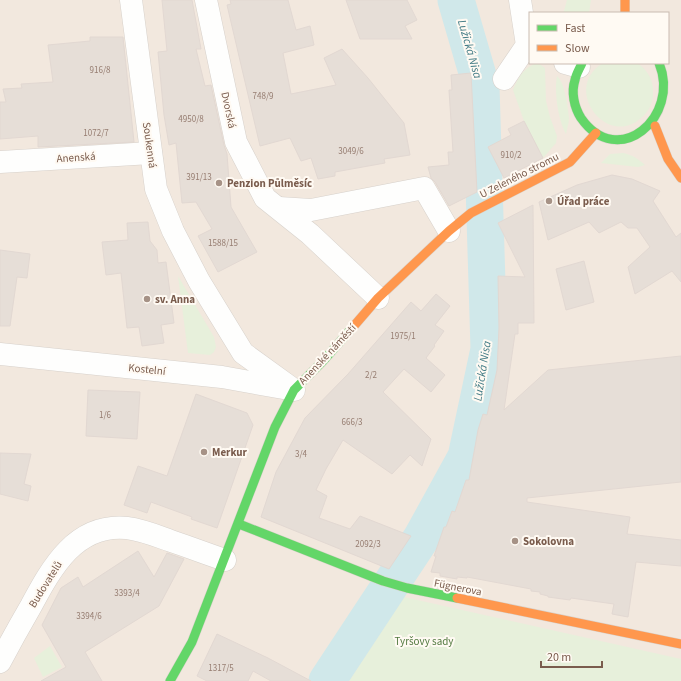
<svg xmlns="http://www.w3.org/2000/svg" width="681" height="681" font-family="'Source Sans 3',sans-serif">
<style>
.residential{fill:#f2e8de;fill-rule:evenodd}
.green{fill:#e7f0db}
.lines{fill:none;stroke-linecap:round;stroke-linejoin:round}
.river{stroke:#d0e8ea;stroke-width:37}
.building{fill:#e6ded7;stroke:#e2d8d2}
.street-casing{stroke:#d7d1cb;stroke-width:23}
.fast-casing{stroke:#d9d2cb;stroke-width:10}
.slow-casing{stroke:#d9d2cb;stroke-width:10}
.street{stroke:#fefefd;stroke-width:22}
.fast{stroke:#63d668;stroke-width:9}
.slow{stroke:#ff974d;stroke-width:9}
.poi-dot{fill:#a69286;stroke:#fffaf3;stroke-width:1.5}
.labels{text-anchor:middle;stroke-width:4;stroke-linejoin:round;paint-order:stroke}
.number-label{font-size:9px;fill:#977e72}
.street-label{font-size:11px;fill:#7a5c4d;stroke:#fffaf3}
.poi-label{font-size:11px;font-weight:bold;fill:#7a5c4d;stroke:#fffaf3;text-anchor:start}
.park-label{font-size:11px;fill:#537a41;stroke:#fffaf3}
.water-label{font-size:12px;font-style:italic;fill:#437c86;stroke:#fffaf3}
</style>
<rect width="100%" height="100%" fill="#f9f5f0"/>
<path class="residential" d="M0 0H681V681H0ZM530 13H668V63H530Z"/>
<g class="green">
<path d="M567 0H591L589 13H562L564 11Z"/>
<path d="M538 63 545 68 546 101 550 117 557 136 556 143 543 158 524 121 513 90C518 77 525 66 538 63Z"/>
<path d="M603 63H637C648 70 654 81 653 94 653 104 648 112 641 118 607 149 561 88 603 63Z"/>
<path d="M557 76C565 83 568 108 569 118 569 123 567 129 566 134 558 120 554 91 557 76Z"/>
<path d="M623 153C633 155 638 159 645 165L638 167 601 163 610 154Z"/>
<path d="M178 276 214 337 216 347 214 352 210 355 188 353Z"/>
<path d="M404 597 681 659V681H349Z"/>
<path d="M50 646 62 667 43 677 34 658Z"/>
</g>
<g class="lines">
<path class="river" d="M327 681 422 537 466 457 489 349 481 86 456 0"/>
</g>
<g class="building">
<path d="M162 0H192L201 49H196L205 86 211 85 224 145 227 154 231 207 257 252 218 272 198 236 212 229 196 202 182 203 176 143 169 145 164 115 158 52 167 51Z"/>
<path d="M230 0H288L296 30 310 26 314 45 283 53 291 94 336 85 324 58 342 49 368 78 404 123 410 155 384 159 385 163 335 172V176L318 179 311 158 301 161 290 138 260 146 227 5 231 4Z"/>
<path d="M346 0H407L417 20 405 26 412 39H360Z"/>
<path d="M90 37H123L134 142 38 147V136L0 139V102H6L3 89 22 88 21 84 53 82 48 45 90 41Z"/>
<path d="M471 73 477 192 449 206 435 182 431 178 428 167 449 165 448 152H453L449 90H452L451 75Z"/>
<path d="M524 121 543 158 504 178 488 147 511 135 508 129Z"/>
<path d="M612 175 632 179 660 191 653 201 676 237 681 233V282L672 271 635 294 628 267 650 247 637 228H628L621 222 599 233 589 222 548 240 539 202 577 185Z"/>
<path d="M533 205 534 323H518V334H515L504 410 548 370 681 356V482L527 498V502L630 517 627 534 681 540V566L636 562 628 617 612 614 614 604 571 598 570 600 548 597V596L540 594V592L531 591V589L467 577V578L457 577V579L440 576V573L431 572 436 556H434L444 527H446L452 511 455 512 466 480H469L478 430 483 414 487 415 497 370 499 328 498 276 525 277 498 223Z"/>
<path d="M148 222 150 241 157 250 158 263 166 262 174 323 161 325 164 343 142 346 139 327 127 328 121 273 106 275 102 242 128 240 127 223Z"/>
<path d="M0 250 30 254 27 278 17 277 10 326H0Z"/>
<path d="M584 261 594 302 566 310 556 269Z"/>
<path d="M436 294 450 306 435 325 444 331 434 345 435 346 426 358 445 375 431 392 404 369 383 392 431 439 422 466 410 455 392 474 343 440 326 469 316 490 327 496 319 518 350 529 360 516 411 536 389 569 261 517 276 472 305 418 348 374 411 302 421 311Z"/>
<path d="M88 390 140 392 137 439 86 436Z"/>
<path d="M196 394 247 413 253 425 217 528 191 519 192 517 151 502 147 513 124 505 138 466 167 476Z"/>
<path d="M0 453 31 454 24 484 31 486 28 501 0 494Z"/>
<path d="M138 551 154 577 167 553 184 559 159 606 85 652 102 681H41L66 667 42 625 61 588 78 577 83 587Z"/>
<path d="M217 634 268 658 311 681H271L253 671 248 681H207L197 676Z"/>
</g>
<g class="lines">
<g class="street-casing">
<g id="street">
<path d="M131 0 156 189 173 231 199 281 243 353 294 390"/>
<path d="M206 0 236 142 265 198 310 234 378 298"/>
<path d="M565 63 579 67"/>
<path d="M504 79 527 45 520 0"/>
<path d="M0 162 151 153"/>
<path d="M279 208 311 210 424 188 449 231"/>
<path d="M0 354 222 377 289 389"/>
<path d="M0 662C10 643 20 625 31 606 52 567 76 523 127 528 143 530 157 536 171 541 189 547 207 554 225 560"/>
</g>
</g>
<g class="fast-casing">
<g id="fast">
<path d="M582 63C580 68 576 74 575 80 571 92 574 107 581 118 618 171 681 117 659 63"/>
<path d="M239 524 383 581 407 588 457 598"/>
<path d="M170 681 192 642 275 427 294 390 323 361 353 327"/>
</g>
</g>
<g class="slow-casing">
<g id="slow">
<path d="M625 0V13"/>
<path d="M655 126 668 159 681 178"/>
<path d="M353 327 378 298 449 231 471 213 570 162 596 133"/>
<path d="M457 598 681 644"/>
</g>
</g>
<use href="#street" class="street"/>
<use href="#fast" class="fast"/>
<use href="#slow" class="slow"/>
</g>
<g class="poi-dot">
<circle cx="219" cy="183" r="4"/>
<circle cx="549" cy="201" r="4"/>
<circle cx="147" cy="299" r="4"/>
<circle cx="204" cy="452" r="4"/>
<circle cx="515" cy="541" r="4"/>
</g>
<g class="labels">
<g class="number-label">
<text x="100" y="73">916/8</text>
<text x="263" y="99">748/9</text>
<text x="191" y="122">4950/8</text>
<text x="96" y="136">1072/7</text>
<text x="351" y="154">3049/6</text>
<text x="511" y="158">910/2</text>
<text x="199" y="180">391/13</text>
<text x="223" y="246">1588/15</text>
<text x="403" y="339">1975/1</text>
<text x="371" y="378">2/2</text>
<text x="105" y="418">1/6</text>
<text x="352" y="425">666/3</text>
<text x="301" y="457">3/4</text>
<text x="368" y="547">2092/3</text>
<text x="127" y="596">3393/4</text>
<text x="89" y="619">3394/6</text>
<text x="221" y="671">1317/5</text>
</g>
<g class="street-label">
<text transform="translate(229 110) rotate(78)" y="4">Dvorská</text>
<text transform="translate(150 145) rotate(82)" y="4">Soukenná</text>
<text transform="translate(76 157) rotate(-4)" y="4">Anenská</text>
<text transform="translate(519 175) rotate(-27)" y="4">U Zeleného stromu</text>
<text transform="translate(327 354) rotate(-47)" y="4">Anenské náměstí</text>
<text transform="translate(147 369) rotate(6)" y="4">Kostelní</text>
<text transform="translate(45 584) rotate(-58)" y="4">Budovatelů</text>
<text transform="translate(458 587) rotate(11)" y="4">Fügnerova</text>
</g>
<g class="poi-label">
<text x="227" y="187">Penzion Půlměsíc</text>
<text x="557" y="205">Úřad práce</text>
<text x="155" y="303">sv. Anna</text>
<text x="212" y="456">Merkur</text>
<text x="523" y="545">Sokolovna</text>
</g>
<g class="park-label">
<text x="424" y="645">Tyršovy sady</text>
</g>
<g class="water-label">
<text transform="translate(470 49) rotate(74)" y="4">Lužická Nisa</text>
<text transform="translate(482 371) rotate(-81)" y="4">Lužická Nisa</text>
</g>
</g>
<rect x="529" y="12" width="140" height="52" fill="#fffaf3" stroke="#cabbb1"/>
<rect x="537" y="25" width="20" height="6" fill="#63d668" stroke="#cabbb1"/>
<text x="565" y="32" font-size="12" fill="#7a5c4d">Fast</text>
<rect x="537" y="45" width="20" height="6" fill="#ff974d" stroke="#cabbb1"/>
<text x="565" y="52" font-size="12" fill="#7a5c4d">Slow</text>
<path d="M541 661v6h61v-6" fill="none" stroke="#7a5c4d" stroke-width="2"/>
<text x="547" y="661" font-size="12" fill="#7a5c4d" stroke="#fffaf3" stroke-width="3" paint-order="stroke">20 m</text>
</svg>
